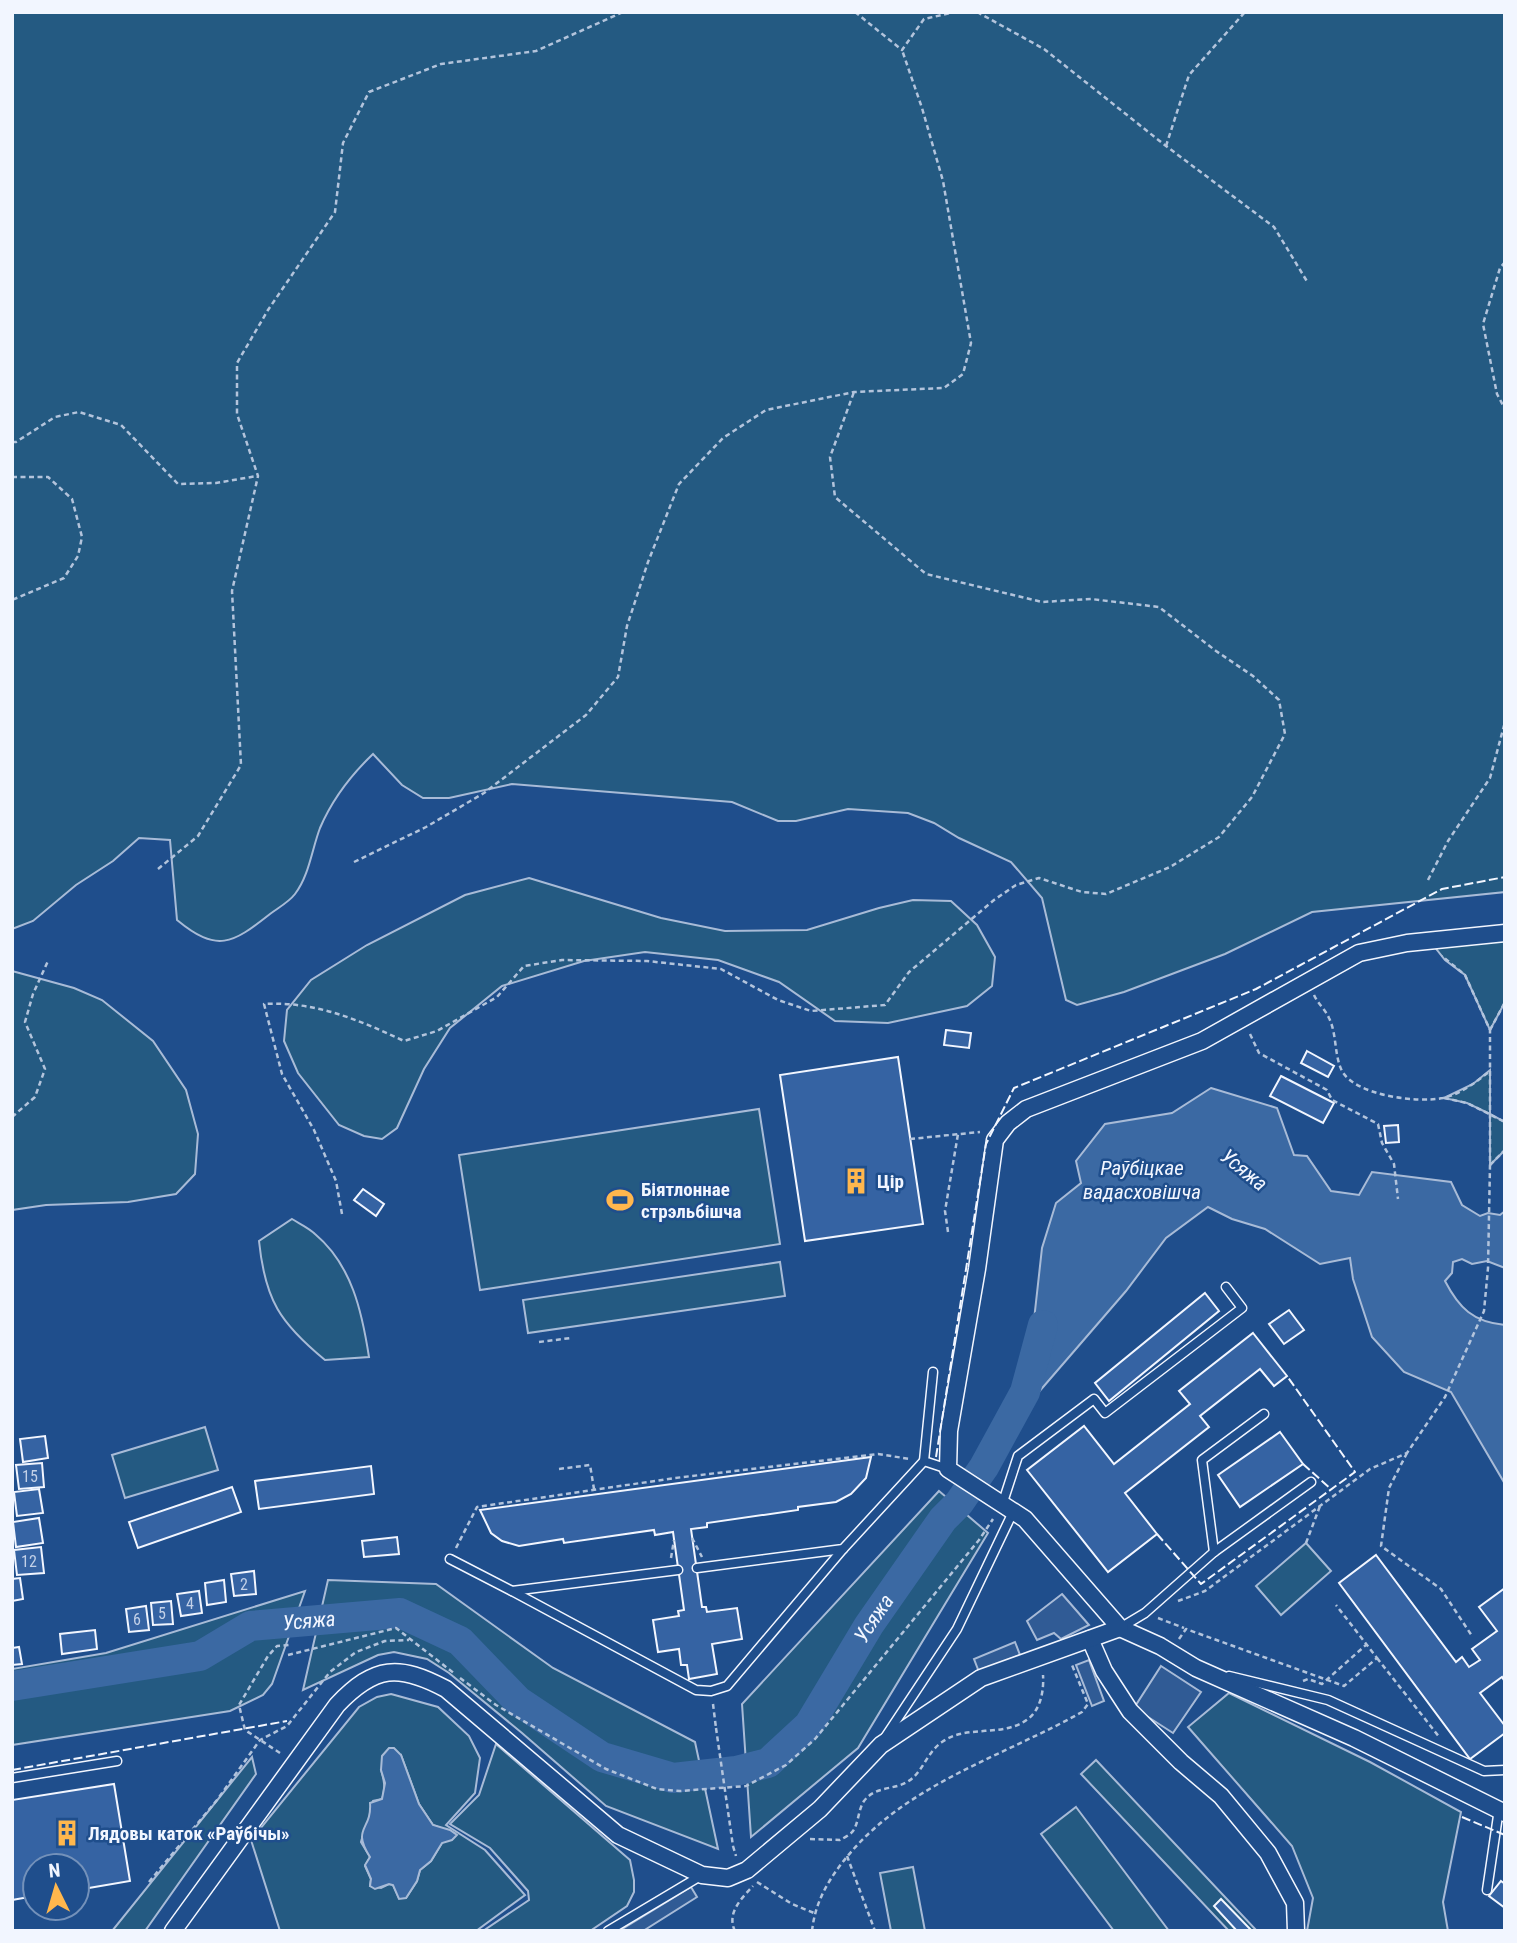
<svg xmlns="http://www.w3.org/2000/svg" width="1517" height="1943" font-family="'Roboto Condensed',sans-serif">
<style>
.green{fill:#245a82;stroke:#a8bbd7;stroke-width:2;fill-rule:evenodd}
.parking{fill:#305b95;stroke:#a8bbd7;stroke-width:2}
.water{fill:#3b69a3;stroke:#a8bbd7;stroke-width:2}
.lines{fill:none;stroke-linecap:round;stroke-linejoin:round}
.river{stroke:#3b69a3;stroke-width:30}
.building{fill:#3563a3;stroke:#f2f6ff;stroke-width:2}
.lane-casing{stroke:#f2f6ff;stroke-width:11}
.street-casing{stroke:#f2f6ff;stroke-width:19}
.path{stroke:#b3c4dc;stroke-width:2.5;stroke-dasharray:5 3.5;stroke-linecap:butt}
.lane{stroke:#1f4e8c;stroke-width:8}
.street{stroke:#1f4e8c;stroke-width:16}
.path-bridge{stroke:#b3c4dc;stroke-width:2.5;stroke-dasharray:5 3.5;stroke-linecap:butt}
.fence{stroke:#f2f6ff;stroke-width:2;stroke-dasharray:9 3.5;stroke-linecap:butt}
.labels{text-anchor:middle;stroke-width:5;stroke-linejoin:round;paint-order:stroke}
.number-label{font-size:16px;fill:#c3d1e8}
.poi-label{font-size:19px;font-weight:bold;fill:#f2f6ff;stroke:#1f4e8c;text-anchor:start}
.water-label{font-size:21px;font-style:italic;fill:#f2f6ff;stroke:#1f4e8c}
</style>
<rect width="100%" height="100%" fill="#1f4e8c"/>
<g class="green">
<path d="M12 12H1505V892L1312 912 1225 954 1124 992 1077 1005 1066 1000 1042 898 1011 862 959 838 934 823 908 813 848 809 796 821H778L732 802 512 784 449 798H423L402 785 373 754C351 775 332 800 320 828 312 849 309 876 295 894 289 902 278 908 270 914 232 944 217 953 177 920L170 840 139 838 113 861 76 885 33 921 12 929Z"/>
<path d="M529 878 661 918 725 931 807 930 879 908 913 900 951 901 977 925 995 957 992 986 967 1006 888 1023 835 1021 779 982 718 960 645 952 584 961 502 986 450 1028 424 1069 397 1128 382 1139 364 1136 339 1125 298 1073 284 1041 287 1010 311 980 367 945 465 895Z"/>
<path d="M1505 933V1002L1490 1030 1465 975 1445 960 1430 941Z"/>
<path d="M12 971 74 988 102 1000 153 1041 186 1090 198 1134 195 1174 176 1194 128 1202 46 1205 12 1210Z"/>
<path d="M1490 1070V1114L1505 1122V1150L1490 1165V1114L1467 1103 1444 1098 1473 1084Z"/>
<path d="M759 1109 780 1244 480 1290 459 1155Z"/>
<path d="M292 1219C300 1224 309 1228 315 1234 352 1265 362 1312 369 1357L325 1360C280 1323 265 1300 259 1241Z"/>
<path d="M780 1262 785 1296 528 1333 523 1300Z"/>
<path d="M205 1427 218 1470 125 1498 112 1455Z"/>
<path d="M939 1491 988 1533 858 1748 751 1837 742 1704Z"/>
<path d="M1306 1543 1331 1571 1281 1615 1256 1586Z"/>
<path d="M328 1580 436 1584 553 1668 695 1742 718 1849 606 1806 522 1733 449 1673 427 1659 394 1652 378 1655 303 1690Z"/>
<path d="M305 1591 272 1684 263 1695 230 1711 12 1745V1669L106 1653Z"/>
<path d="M1229 1693 1370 1762 1461 1812 1443 1902 1448 1931H1307L1313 1898 1292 1846 1188 1727Z"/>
<path d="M391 1694 438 1707 469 1736 480 1758 475 1793 446 1825 485 1850 525 1895 476 1931H280L251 1840 359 1707 377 1697ZM401 1755 419 1804 433 1825 454 1833 442 1843 431 1861 420 1870 417 1881 406 1898H399L393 1885 389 1884 381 1888 370 1886 371 1879 365 1866 370 1857 361 1842C363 1833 367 1827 370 1819 373 1812 369 1808 373 1801L382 1799C386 1788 384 1780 381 1770Z"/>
<path d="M496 1744 630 1860 634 1880V1892L627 1906 590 1931H483L529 1900 528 1891 490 1848 450 1824 479 1795Z"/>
<path d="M252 1757 256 1774 145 1931H112Z"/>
<path d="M1096 1760 1257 1931H1229L1081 1774Z"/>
<path d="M1076 1807 1169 1931H1114L1041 1834Z"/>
<path d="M913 1867 925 1931H891L880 1873Z"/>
</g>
<g class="parking">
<path d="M1062 1594 1089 1625 1061 1639 1054 1633 1037 1640 1027 1621Z"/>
<path d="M1015 1642 1020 1655 979 1672 974 1659Z"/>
<path d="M1089 1660 1104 1701 1092 1706 1076 1665Z"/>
<path d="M1161 1666 1201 1692 1173 1733 1134 1708Z"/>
<path d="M691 1887 697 1897 643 1931H619Z"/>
</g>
<g class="water">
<path d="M1211 1088 1277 1108 1294 1155 1307 1156 1331 1191 1359 1195 1372 1172 1451 1182 1462 1205 1480 1216 1488 1213 1500 1215 1505 1211V1268L1487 1261 1472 1264 1462 1259 1453 1262 1452 1273 1445 1281C1459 1308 1473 1322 1505 1325V1484L1451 1392 1404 1372 1372 1337 1353 1279 1350 1258 1320 1264 1265 1229 1232 1219 1208 1207 1166 1238 1126 1291 1025 1408 1033 1365 1032 1338 1042 1248 1056 1203 1081 1183 1076 1161 1105 1124 1172 1113Z"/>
<path d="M389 1748H394L401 1755 419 1804 433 1825 450 1830 457 1835 452 1840 442 1843 431 1861 420 1870 417 1881 406 1898 399 1899 393 1885 389 1884 375 1889 370 1886 371 1879 365 1865 370 1857C351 1827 372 1831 370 1803L382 1799 385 1783 381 1770 382 1756Z"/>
</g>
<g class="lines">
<path class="river" id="s1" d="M12 1686 200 1656 250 1626 400 1613 460 1641 518 1701 602 1757 673 1778 736 1771 768 1763 809 1725 869 1625 943 1519 959 1503 984 1467 1025 1392 1043 1325"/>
</g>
<g class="building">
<path d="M946 1030 971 1033 969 1048 944 1045Z"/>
<path d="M1307 1051 1334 1066 1328 1077 1301 1063Z"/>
<path d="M898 1057 923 1224 805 1241 780 1075Z"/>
<path d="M1281 1076 1334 1103 1323 1123 1270 1096Z"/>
<path d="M1398 1125 1399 1142 1386 1143 1384 1126Z"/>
<path d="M363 1189 384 1204 376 1216 354 1200Z"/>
<path d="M1205 1293 1219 1311 1109 1401 1095 1383Z"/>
<path d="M1289 1310 1304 1330 1284 1344 1269 1324Z"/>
<path d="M1253 1333 1287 1376 1274 1386 1260 1369 1200 1416 1209 1427 1125 1493 1157 1534 1108 1572 1027 1470 1084 1426 1114 1464 1190 1404 1179 1391Z"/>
<path d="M1280 1432 1303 1464 1240 1507 1218 1475Z"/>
<path d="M45 1436 48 1458 23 1462 20 1439Z"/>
<path d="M871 1457 866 1478 851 1494 836 1502 798 1507V1510L707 1523V1527L691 1529 702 1607H706L707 1612 737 1608 742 1639 712 1644 717 1674 689 1679 687 1665H681L679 1649 658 1652 653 1620 679 1616 678 1611 684 1610 673 1532 655 1535 654 1530 564 1543 563 1539 519 1546 502 1541 491 1533 480 1510Z"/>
<path d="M42 1463 44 1487 19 1489 16 1465Z"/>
<path d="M371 1466 374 1494 259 1509 255 1481Z"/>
<path d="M232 1487 241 1512 138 1548 129 1522Z"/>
<path d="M39 1489 43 1513 17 1516 14 1492Z"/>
<path d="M39 1518 43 1543 16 1547 13 1522Z"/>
<path d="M397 1537 399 1554 364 1557 362 1541Z"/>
<path d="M41 1547 44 1573 17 1575 14 1550Z"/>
<path d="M1376 1555 1456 1662 1462 1657 1469 1667 1480 1660 1472 1649 1497 1631 1479 1607 1505 1588V1682L1502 1677 1480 1693 1505 1726V1733L1470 1759 1339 1583Z"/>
<path d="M254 1571 256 1594 234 1596 231 1574Z"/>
<path d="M20 1578 23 1599 12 1601V1579Z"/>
<path d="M224 1580 226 1602 207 1605 205 1583Z"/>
<path d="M199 1591 202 1613 181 1616 177 1594Z"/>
<path d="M171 1601 173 1624 153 1625 151 1603Z"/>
<path d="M146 1606 149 1630 129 1632 126 1609Z"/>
<path d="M95 1630 97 1649 62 1654 60 1634Z"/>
<path d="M19 1647 22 1664 12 1665V1648Z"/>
<path d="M114 1784 130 1881 77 1890V1866H35V1896L12 1900V1800Z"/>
<path d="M1501 1881 1505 1884V1908L1489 1896Z"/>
<path d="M1221 1899 1252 1931H1237L1214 1906Z"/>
</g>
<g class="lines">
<g class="lane-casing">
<g id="lane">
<path d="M933 1372 924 1461 948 1469"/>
<path d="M1002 1505 1018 1456 1094 1399 1105 1413 1242 1308 1226 1287"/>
<path d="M1214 1552 1202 1460 1264 1414"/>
<path d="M450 1559 512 1591 678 1570"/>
<path d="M697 1568 843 1549 924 1461"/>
<path d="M512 1591 696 1690 711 1691 727 1686 843 1549"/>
<path d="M1120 1628 1145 1613 1214 1552 1311 1482"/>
<path d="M1229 1676 1328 1700 1484 1771 1505 1770"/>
<path d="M886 1736 957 1629 1013 1512"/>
<path d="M12 1778 117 1761"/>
<path d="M1487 1890 1499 1809"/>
<path d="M608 1931 702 1875"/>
</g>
</g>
<g class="street-casing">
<g id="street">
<path d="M1120 1628 1160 1646 1196 1668 1354 1738 1505 1813"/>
<path d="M1090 1639 1104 1671 1130 1711 1181 1762 1221 1796 1268 1853 1295 1903 1296 1931"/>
<path d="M173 1931 337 1705C375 1665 399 1664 446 1689L618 1835 702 1875 728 1878 747 1870 820 1809 881 1745 981 1678 1120 1628 1025 1519 948 1469 949 1431 977 1269 995 1140 1008 1123 1026 1109 1202 1041 1359 953 1407 943 1505 933"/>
</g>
</g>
<g class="path">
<path d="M855 12 902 50 924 19 955 12"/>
<path d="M977 12 1044 49 1166 146 1274 227 1308 283"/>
<path d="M1166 146 1189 75 1245 12"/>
<path d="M1505 262 1500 268 1483 324 1497 394 1505 409"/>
<path d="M12 442H16L55 417 79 412 121 425 178 484 216 483 257 476"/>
<path d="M12 477H48L72 499 82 537 78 556 64 578 12 600"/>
<path d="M354 862 426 827 484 793 586 715 618 677 627 626 648 562 679 484 723 438 766 410 854 392 944 388 963 374 971 343 943 181 922 108 902 50"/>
<path d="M158 869 198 836 241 765 232 591 258 476 237 414V363L268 310 335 212 343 143 369 92 441 64 536 51 623 12"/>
<path d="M1428 880 1448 841 1490 778 1505 722"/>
<path d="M1314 995C1318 1004 1325 1009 1329 1018 1337 1034 1334 1055 1342 1071 1356 1096 1418 1103 1443 1098 1461 1094 1476 1082 1490 1071"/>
<path d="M1490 1030 1505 1002"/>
<path d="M1250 1034 1259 1053 1327 1090 1332 1100 1378 1124 1382 1143 1394 1164 1398 1199"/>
<path d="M1444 1098 1467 1103 1505 1122"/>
<path d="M12 1117 35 1097 45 1069 25 1022 33 994 48 961"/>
<path d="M910 1139 980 1132"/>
<path d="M1490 1165 1505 1150"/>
<path d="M342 1214 336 1181 314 1130 282 1074 264 1004C315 1001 359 1020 404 1041L437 1031 497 997 524 966 562 960 647 961 721 969 778 1000 811 1011 885 1005 909 972 994 900 1016 885 1039 878 1082 892 1106 894 1170 867 1219 837 1252 797 1285 734 1279 700 1253 676 1216 651 1159 607 1091 599 1042 602 926 574 835 497 830 457 854 392"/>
<path d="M948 1232 945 1211 958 1134"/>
<path d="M539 1342 571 1338"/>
<path d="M1407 1453 1389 1488 1381 1546 1441 1589 1472 1636"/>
<path d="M559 1469 590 1465 594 1489"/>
<path d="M692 1538 702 1557"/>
<path d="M1306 1543 1320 1506"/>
<path d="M456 1548 477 1507 675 1478 878 1454 910 1459"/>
<path d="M671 1558 674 1540"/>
<path d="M1178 1601 1205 1591 1370 1469 1407 1453 1445 1397 1484 1311 1488 1268 1490 1165V1030L1465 975 1442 956"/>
<path d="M1158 1618 1184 1628"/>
<path d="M1179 1639 1186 1629 1344 1686 1377 1658 1336 1605"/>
<path d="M288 1655 396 1628 455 1674"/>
<path d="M1377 1658 1440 1738"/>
<path d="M460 1678 496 1705 606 1769 657 1789 680 1791 746 1786 786 1765 815 1739 979 1540 993 1519"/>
<path d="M1303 1681 1308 1679 1322 1684 1367 1644"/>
<path d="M713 1704 716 1728"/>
<path d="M280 1753 245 1730 239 1705 268 1656 277 1646 289 1645"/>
<path d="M810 1839 840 1840C844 1838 851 1834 853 1831 859 1822 858 1810 864 1801 875 1786 894 1790 907 1782 923 1773 926 1753 942 1742 967 1724 1003 1738 1028 1719 1041 1709 1044 1690 1043 1675"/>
<path d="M733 1846 736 1856"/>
<path d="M847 1856 875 1931"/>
<path d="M149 1882 217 1800 260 1740 287 1726 330 1672 356 1652 385 1641 409 1640"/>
<path d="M757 1882 792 1904 814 1913"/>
<path d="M735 1931C726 1913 742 1898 753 1886"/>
<path d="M812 1931C815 1904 826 1884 842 1863 902 1785 1000 1758 1082 1712L1088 1704 1072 1665"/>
</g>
<use href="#lane" class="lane"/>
<use href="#street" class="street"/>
<path class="path-bridge" d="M716 1728 733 1846"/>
<g class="fence">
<path d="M936 1457 986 1144 1014 1088 1256 989 1442 889 1505 877"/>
<path d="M1303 1464 1331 1489"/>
<path d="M1157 1534 1201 1584 1355 1472 1287 1376"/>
<path d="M12 1770 287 1721"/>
<path d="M1462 1817 1505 1835"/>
</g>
</g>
<defs>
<g id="building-bare" transform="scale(2.1)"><path d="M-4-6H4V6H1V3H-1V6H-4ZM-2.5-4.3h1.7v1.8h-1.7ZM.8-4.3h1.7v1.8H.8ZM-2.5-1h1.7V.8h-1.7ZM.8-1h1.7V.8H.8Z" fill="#ffb74d" stroke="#1f4e8c" stroke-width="2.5" paint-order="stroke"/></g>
<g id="stadium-bare" transform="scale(2.1)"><path d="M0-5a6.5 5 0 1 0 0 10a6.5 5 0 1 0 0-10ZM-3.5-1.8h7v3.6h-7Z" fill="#ffb74d" stroke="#1f4e8c" stroke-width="2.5" paint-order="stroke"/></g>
</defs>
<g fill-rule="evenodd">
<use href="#building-bare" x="856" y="1181"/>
<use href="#stadium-bare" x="620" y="1200"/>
<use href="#building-bare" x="67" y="1833"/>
</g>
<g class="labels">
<g class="number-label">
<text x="30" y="1482">15</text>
<text x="29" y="1567">12</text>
<text x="244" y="1590">2</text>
<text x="190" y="1609">4</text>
<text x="162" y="1619">5</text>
<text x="137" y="1625">6</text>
</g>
<g class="poi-label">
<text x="877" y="1188">Цір</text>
<text x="641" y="1196">Біятлоннае<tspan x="641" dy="22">стрэльбішча</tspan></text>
<text x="88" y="1840">Лядовы каток «Раўбічы»</text>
</g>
<g class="water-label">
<text x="1142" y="1175">Раўбіцкае<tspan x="1142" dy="24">вадасховішча</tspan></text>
<text transform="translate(1244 1170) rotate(39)" y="7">Усяжа</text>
<text dy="7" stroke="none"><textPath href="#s1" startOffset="1001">Усяжа</textPath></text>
<text dy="7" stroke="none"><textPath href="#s1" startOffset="308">Усяжа</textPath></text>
</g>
</g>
<rect width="1517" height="1943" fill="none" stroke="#f2f6ff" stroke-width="28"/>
<g transform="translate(56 1887) rotate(355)"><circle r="33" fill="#1f4e8c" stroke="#7391ba" stroke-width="2"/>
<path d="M0-5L12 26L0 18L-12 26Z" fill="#ffb74d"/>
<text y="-10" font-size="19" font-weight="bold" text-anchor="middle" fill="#f2f6ff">N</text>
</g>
</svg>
